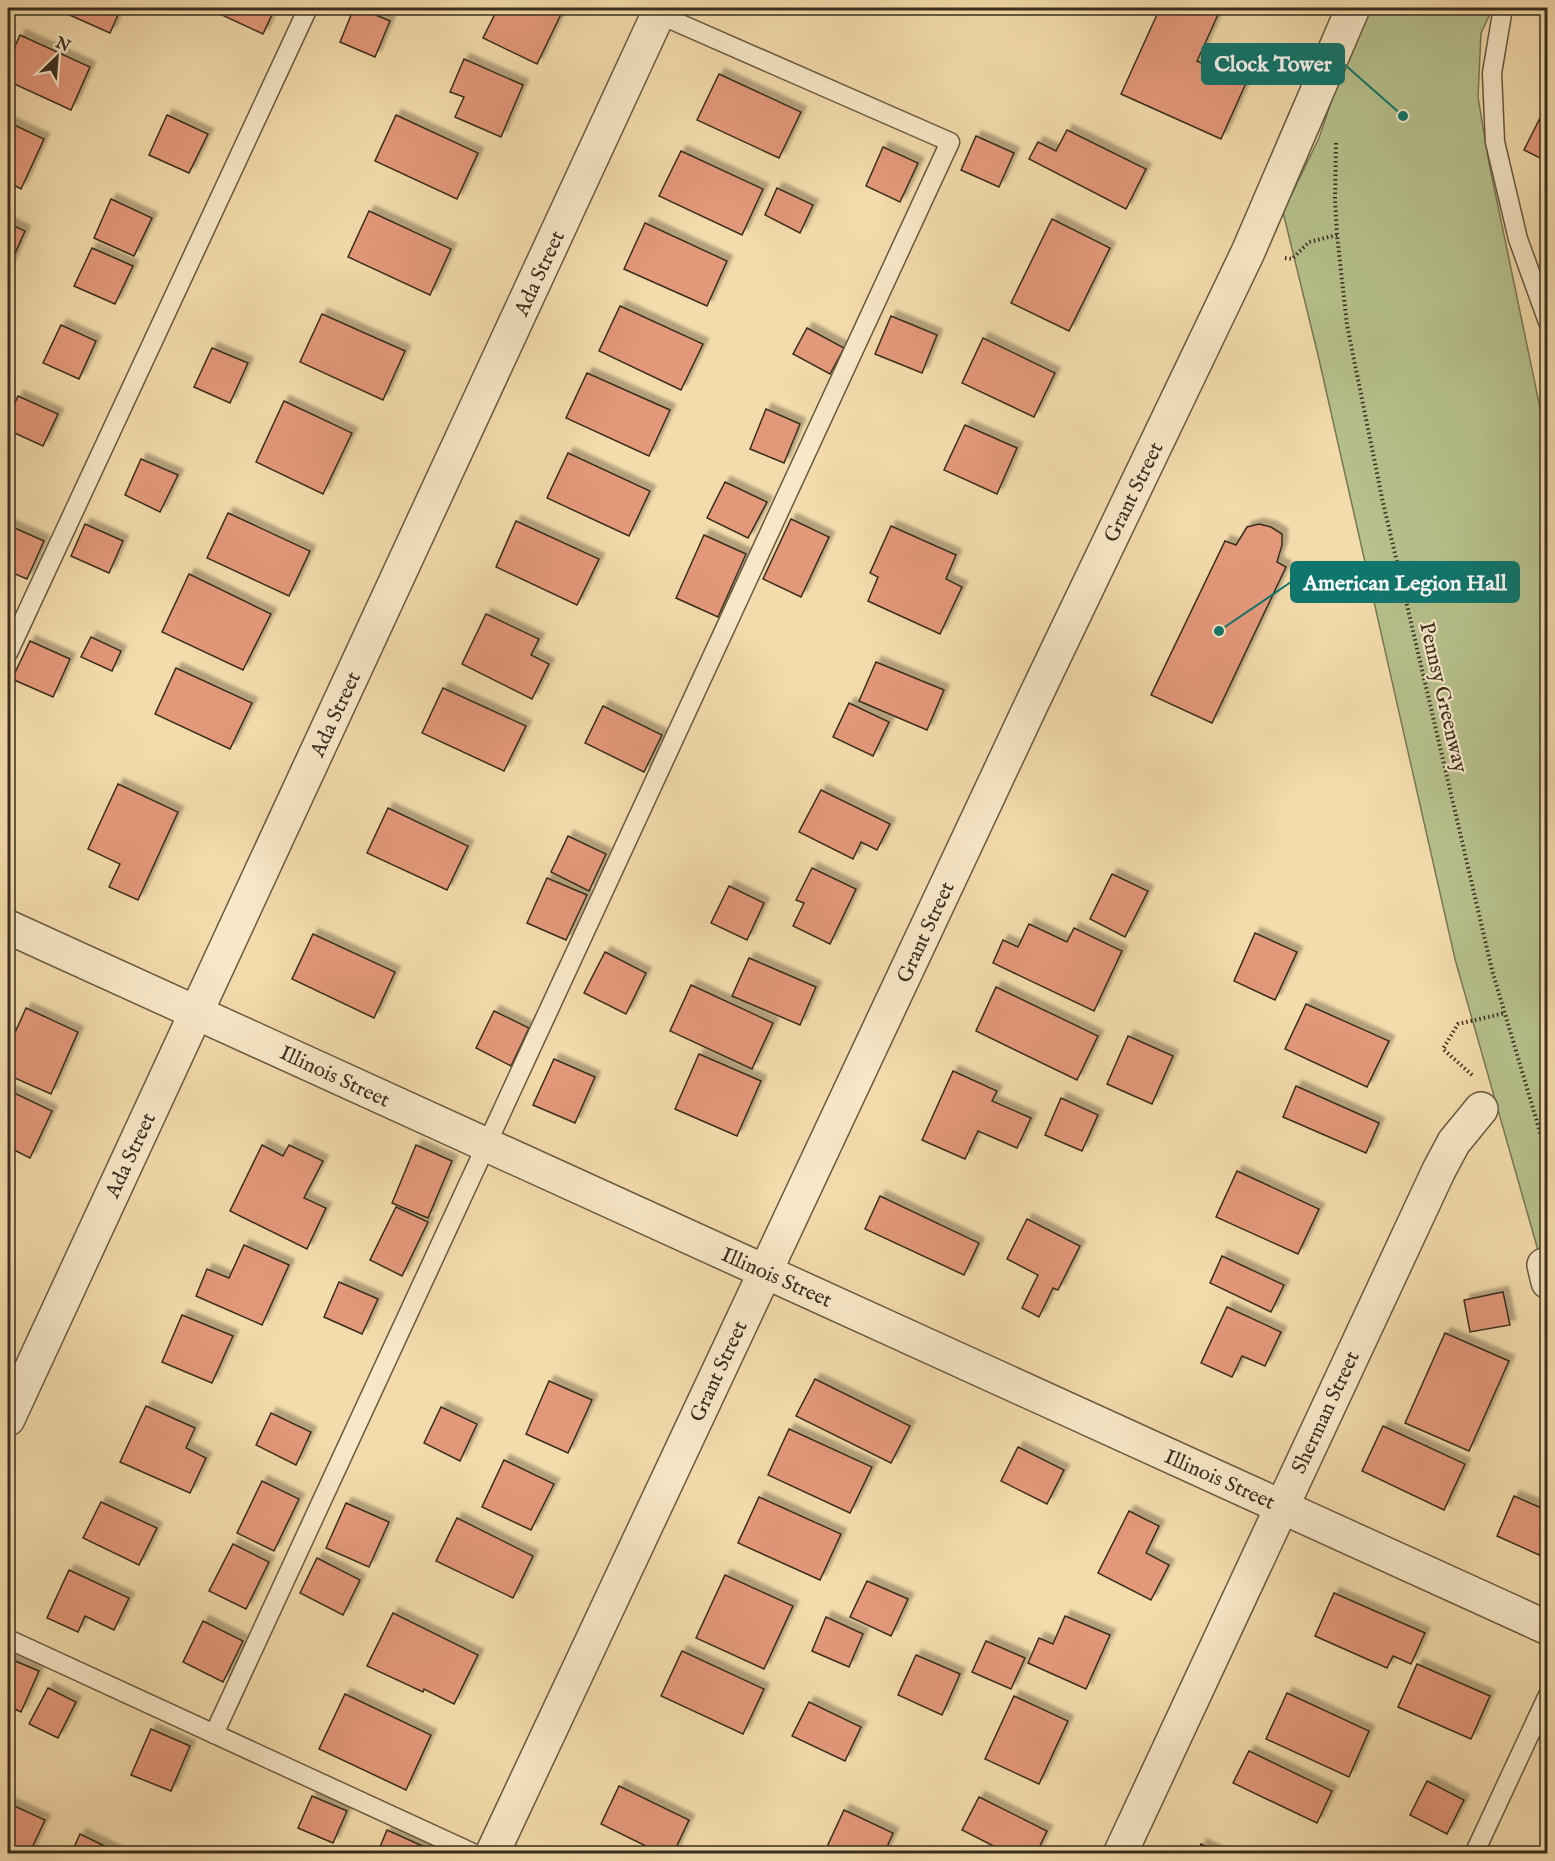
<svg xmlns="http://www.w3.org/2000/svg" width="1555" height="1861" font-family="'IM FELL English',serif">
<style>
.green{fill:#b6c18d;stroke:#787856;stroke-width:1.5}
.building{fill:#e4987a;stroke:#392e1f;stroke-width:1.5;filter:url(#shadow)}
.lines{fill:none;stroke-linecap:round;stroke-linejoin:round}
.lane-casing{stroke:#685942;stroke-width:21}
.street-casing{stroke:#685942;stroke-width:36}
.path{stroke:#392e1f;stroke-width:4;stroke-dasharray:1.5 3;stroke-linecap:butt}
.lane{stroke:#f8e8c8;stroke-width:18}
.street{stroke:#f8e8c8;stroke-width:33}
.labels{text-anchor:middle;stroke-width:4.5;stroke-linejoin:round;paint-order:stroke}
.street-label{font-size:21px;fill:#392e1f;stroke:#f8e8c8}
.leader{fill:none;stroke:#0f766e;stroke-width:2}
.callout-dot{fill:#0f766e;stroke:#f8e8c8;stroke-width:2}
.callout{fill:#0f766e;stroke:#0f766e;stroke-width:2}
.callout-label{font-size:22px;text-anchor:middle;font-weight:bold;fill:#fff}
</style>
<defs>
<filter id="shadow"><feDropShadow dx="5.5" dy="-5.5" stdDeviation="1.5" flood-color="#0004"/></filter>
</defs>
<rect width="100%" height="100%" fill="#f4dbab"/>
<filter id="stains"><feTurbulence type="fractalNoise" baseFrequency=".00333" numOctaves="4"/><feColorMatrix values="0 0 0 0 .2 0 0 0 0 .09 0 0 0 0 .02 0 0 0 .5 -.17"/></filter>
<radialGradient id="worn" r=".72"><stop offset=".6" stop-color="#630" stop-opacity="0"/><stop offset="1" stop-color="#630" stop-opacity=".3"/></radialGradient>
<path class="green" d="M1363 8H1484L1491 12 1481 33 1478 97 1489 163 1548 446 1547 1282 1455 959 1318 355 1283 212 1319 138Z"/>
<g class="building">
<path d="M54 8H121L110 33Z"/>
<path d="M207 8H275L263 34Z"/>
<path d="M354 8H359L390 21 375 57 340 42Z"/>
<path d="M498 8H564L537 64 483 38Z"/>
<path d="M1160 8H1221L1197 61 1246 83 1221 139 1121 94Z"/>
<path d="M20 35 90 67 71 110 8 81V62Z"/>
<path d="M464 59 523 85 501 137 455 117 464 97 450 92Z"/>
<path d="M719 74 801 112 779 158 697 120Z"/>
<path d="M1548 102V162L1524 150Z"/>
<path d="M167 115 208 134 189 173 149 155Z"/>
<path d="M396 115 478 153 457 199 375 161Z"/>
<path d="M8 122 44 139 21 189 8 182Z"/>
<path d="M1067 130 1146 169 1126 209 1029 159 1038 142 1056 151Z"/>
<path d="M976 136 1014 153 999 187 961 170Z"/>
<path d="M883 147 918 163 900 202 866 186Z"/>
<path d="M681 151 763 189 742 235 659 196Z"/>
<path d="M777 188 813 205 800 233 765 215Z"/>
<path d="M111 199 152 218 134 256 94 238Z"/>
<path d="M369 211 451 249 430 295 348 257Z"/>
<path d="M1052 219 1110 248 1069 331 1011 303Z"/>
<path d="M8 223 25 231 8 269Z"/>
<path d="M645 223 727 261 707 306 624 269Z"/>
<path d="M92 248 133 266 115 304 74 286Z"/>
<path d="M1548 263V280L1541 277Z"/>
<path d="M620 306 703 344 681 390 599 351Z"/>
<path d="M322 314 405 351 383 400 300 362Z"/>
<path d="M891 316 937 335 922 373 875 354Z"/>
<path d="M61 325 96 341 79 379 43 363Z"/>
<path d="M807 328 844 348 830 374 793 354Z"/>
<path d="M983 338 1055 373 1034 417 962 383Z"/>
<path d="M212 348 248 363 230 403 194 387Z"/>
<path d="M587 373 670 410 649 456 566 418Z"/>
<path d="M18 396 58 414 43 446 8 430V418Z"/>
<path d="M284 401 352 433 323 494 256 462Z"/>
<path d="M766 409 800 424 784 463 750 449Z"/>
<path d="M965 425 1017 448 997 494 944 470Z"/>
<path d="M568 453 650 491 629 536 547 498Z"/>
<path d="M141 459 178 475 160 512 125 495Z"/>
<path d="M725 482 767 502 748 538 707 518Z"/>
<path d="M228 513 310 551 289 596 207 558Z"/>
<path d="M791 519 829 537 801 597 763 579Z"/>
<path d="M516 521 599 559 577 605 496 567Z"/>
<path d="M85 524 123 541 109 573 71 556Z"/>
<path d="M1259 524 1271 527 1282 534V545L1277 562 1286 567 1212 723 1151 695 1225 541 1236 545 1247 527Z"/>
<path d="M8 525 44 541 27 579 8 571Z"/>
<path d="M891 526 956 555 946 579 962 587 940 634 868 601 878 577 870 573Z"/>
<path d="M704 535 746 554 718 617 676 598Z"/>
<path d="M189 574 271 614 243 670 162 632Z"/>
<path d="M486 614 539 639 531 655 549 664 532 699 462 664Z"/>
<path d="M91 637 121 651 112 671 81 657Z"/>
<path d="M30 641 70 659 53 697 12 679Z"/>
<path d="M876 662 944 690 927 730 859 701Z"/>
<path d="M176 668 252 703 230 749 155 714Z"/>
<path d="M443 688 526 726 504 771 422 733Z"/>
<path d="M849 703 889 722 873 756 833 737Z"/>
<path d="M603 706 662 735 644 772 585 743Z"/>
<path d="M118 784 178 812 138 900 109 887 120 864 88 849Z"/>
<path d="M821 790 890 824 877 850 861 842 853 859 799 832Z"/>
<path d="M388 808 468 846 447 890 367 853Z"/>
<path d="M568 836 606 854 589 891 551 872Z"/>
<path d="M812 868 856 889 830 944 793 926 804 903 796 900Z"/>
<path d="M1112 874 1148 891 1125 937 1090 919Z"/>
<path d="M547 878 587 895 566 940 527 923Z"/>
<path d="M729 886 764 903 747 940 711 923Z"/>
<path d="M1029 924 1067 942 1074 928 1122 951 1094 1011 993 963 1003 940 1018 947Z"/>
<path d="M1255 933 1297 952 1275 1000 1234 981Z"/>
<path d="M313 934 395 972 374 1018 292 979Z"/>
<path d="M605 952 646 973 626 1014 584 993Z"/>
<path d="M749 958 816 987 800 1025 732 996Z"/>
<path d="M691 985 773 1023 752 1069 670 1031Z"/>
<path d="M996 987 1098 1036 1077 1080 976 1031Z"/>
<path d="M1306 1004 1389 1041 1367 1087 1285 1049Z"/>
<path d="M26 1008 78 1032 51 1094 8 1075V1034L13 1037Z"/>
<path d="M494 1011 529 1028 511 1066 476 1048Z"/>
<path d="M1128 1036 1173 1056 1152 1104 1107 1084Z"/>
<path d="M699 1054 761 1081 737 1136 675 1109Z"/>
<path d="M554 1059 595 1077 575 1123 533 1105Z"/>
<path d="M953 1071 997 1091 992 1101 1031 1118 1017 1148 978 1131 965 1159 922 1140Z"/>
<path d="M1296 1086 1379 1123 1366 1153 1283 1117Z"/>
<path d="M8 1090 52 1111 30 1158 8 1147Z"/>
<path d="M1061 1098 1098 1115 1082 1151 1045 1135Z"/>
<path d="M262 1145 283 1156 289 1145 323 1161 304 1198 326 1208 307 1249 230 1211Z"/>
<path d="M416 1145 452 1161 428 1218 392 1203Z"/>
<path d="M1237 1171 1319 1209 1298 1254 1216 1217Z"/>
<path d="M880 1196 979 1243 964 1275 865 1229Z"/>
<path d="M396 1207 428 1222 402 1276 370 1260Z"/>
<path d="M1027 1219 1080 1246 1058 1290 1053 1288 1039 1317 1022 1308 1038 1275 1007 1259Z"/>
<path d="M244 1245 289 1265 262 1325 196 1296 207 1269 229 1278Z"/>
<path d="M1222 1256 1284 1285 1271 1312 1210 1283Z"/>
<path d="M339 1282 378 1299 362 1334 324 1317Z"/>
<path d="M1503 1292 1510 1325 1470 1332 1464 1300Z"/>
<path d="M1227 1307 1281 1332 1265 1366 1242 1356 1232 1377 1201 1363Z"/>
<path d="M182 1315 233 1336 212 1383 162 1362Z"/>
<path d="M1445 1333 1509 1361 1469 1451 1405 1423Z"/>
<path d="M815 1379 910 1426 891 1463 796 1416Z"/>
<path d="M549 1381 592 1400 568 1453 526 1434Z"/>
<path d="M146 1406 195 1428 186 1448 206 1458 190 1493 120 1462Z"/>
<path d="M441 1407 477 1424 460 1461 424 1443Z"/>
<path d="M271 1413 311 1432 296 1465 256 1445Z"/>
<path d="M1383 1426 1465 1464 1444 1510 1362 1471Z"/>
<path d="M789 1429 872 1467 850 1513 768 1475Z"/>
<path d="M1018 1447 1064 1470 1047 1504 1001 1481Z"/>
<path d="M504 1460 554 1484 531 1530 482 1507Z"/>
<path d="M262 1481 299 1499 274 1551 237 1533Z"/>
<path d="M1514 1496 1548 1511V1559L1497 1536Z"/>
<path d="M759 1497 841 1534 820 1580 738 1543Z"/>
<path d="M101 1502 157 1528 139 1565 83 1538Z"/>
<path d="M346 1503 389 1522 369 1567 326 1548Z"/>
<path d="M1129 1511 1159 1526 1146 1553 1169 1565 1151 1600 1098 1573Z"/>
<path d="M457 1518 533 1556 513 1598 436 1561Z"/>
<path d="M233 1544 269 1562 246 1609 209 1591Z"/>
<path d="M317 1558 360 1580 343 1615 300 1593Z"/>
<path d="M69 1570 129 1598 114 1630 85 1616 78 1632 47 1618Z"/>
<path d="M725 1575 793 1606 764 1669 696 1638Z"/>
<path d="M867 1581 908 1599 891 1636 850 1617Z"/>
<path d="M1334 1593 1425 1633 1411 1664 1393 1656 1387 1668 1315 1636Z"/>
<path d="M393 1613 478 1655 454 1704 424 1689 423 1692 367 1666Z"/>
<path d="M1065 1616 1110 1635 1086 1689 1028 1663 1039 1638 1053 1644Z"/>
<path d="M826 1617 863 1634 849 1667 812 1651Z"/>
<path d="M203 1621 243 1641 223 1682 183 1662Z"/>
<path d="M986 1641 1025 1658 1011 1689 972 1672Z"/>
<path d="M682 1651 764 1689 743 1734 661 1696Z"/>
<path d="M916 1655 960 1674 942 1715 898 1695Z"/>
<path d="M8 1658 39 1671 21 1712 8 1706Z"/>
<path d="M1417 1664 1490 1696 1471 1739 1398 1707Z"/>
<path d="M48 1688 76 1702 58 1738 29 1724Z"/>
<path d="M1287 1693 1369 1731 1349 1777 1266 1739Z"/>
<path d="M345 1694 431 1735 406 1790 319 1749Z"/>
<path d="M1014 1696 1068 1721 1039 1784 985 1759Z"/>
<path d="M809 1702 861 1727 845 1761 792 1736Z"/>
<path d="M151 1729 190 1746 171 1791 131 1775Z"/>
<path d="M1249 1751 1332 1791 1317 1823 1233 1783Z"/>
<path d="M1427 1781 1464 1800 1447 1834 1410 1815Z"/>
<path d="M619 1786 689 1820 673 1854H662L601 1824Z"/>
<path d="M312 1796 347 1811 333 1843 298 1828Z"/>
<path d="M979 1797 1047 1831 1036 1854H1009L962 1830Z"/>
<path d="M8 1803 45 1820 29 1854H8Z"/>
<path d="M844 1810 893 1833 884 1854H837L826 1849Z"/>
<path d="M387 1830 427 1848 425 1854H377Z"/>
<path d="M80 1834 121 1854H71Z"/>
<path d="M1201 1844 1221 1854H1197Z"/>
</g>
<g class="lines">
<g class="lane-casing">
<g id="lane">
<path d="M1503 8 1492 73 1495 142 1518 239 1548 322"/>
<path d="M8 653 308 8"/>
<path d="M8 1639 475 1854"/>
<path d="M214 1734 950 142 658 14"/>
<path d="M1474 1854 1548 1695"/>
</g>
</g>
<g class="street-casing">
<g id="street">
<path d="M8 927 1548 1628"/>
<path d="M1544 1265 1548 1282"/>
<path d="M8 1419 661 8"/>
<path d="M492 1854 1033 701 1248 252 1353 8"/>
<path d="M1120 1854 1439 1170 1454 1142 1481 1109"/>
</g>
</g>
<g class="path">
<path d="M1336 143 1335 200 1337 235 1347 325 1382 498 1492 970 1548 1159"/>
<path d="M1285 258 1292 259 1309 242 1337 235"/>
<path d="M1472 1075 1443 1049 1458 1024 1505 1013"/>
</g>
<use href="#lane" class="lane"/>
<use href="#street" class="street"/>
</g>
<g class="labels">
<g class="street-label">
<text transform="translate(539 273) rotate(-65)" y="7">Ada Street</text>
<text transform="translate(1133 492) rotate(-64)" y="7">Grant Street</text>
<text transform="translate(1444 697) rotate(77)" y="7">Pennsy Greenway</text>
<text transform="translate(335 714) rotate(-65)" y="7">Ada Street</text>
<text transform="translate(925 932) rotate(-65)" y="7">Grant Street</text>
<text transform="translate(335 1076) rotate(25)" y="7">Illinois Street</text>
<text transform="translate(130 1155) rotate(-65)" y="7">Ada Street</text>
<text transform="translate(777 1277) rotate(24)" y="7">Illinois Street</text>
<text transform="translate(718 1371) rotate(-65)" y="7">Grant Street</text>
<text transform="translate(1325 1412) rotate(-65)" y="7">Sherman Street</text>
<text transform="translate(1220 1479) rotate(24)" y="7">Illinois Street</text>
</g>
</g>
<path class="leader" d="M1403 116L1344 64M1219 631L1291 582"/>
<g class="callout-dot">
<circle cx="1403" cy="116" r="6"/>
<circle cx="1219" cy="631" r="6"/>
</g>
<g class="callout">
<rect x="1202" y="44" width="142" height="40" rx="6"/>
<rect x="1291" y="562" width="228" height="40" rx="6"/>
</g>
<g class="callout-label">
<text x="1273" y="71">Clock Tower</text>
<text x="1405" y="590">American Legion Hall</text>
</g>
<rect width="1555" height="1861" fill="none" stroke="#f4dbab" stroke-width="30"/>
<rect x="9" y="9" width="1537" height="1843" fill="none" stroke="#392e1f" stroke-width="3"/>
<rect x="15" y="15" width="1525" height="1831" fill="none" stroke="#392e1f" stroke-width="1.5"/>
<g transform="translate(57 57) rotate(25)" stroke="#f8e8c8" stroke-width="4.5" paint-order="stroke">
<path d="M0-4.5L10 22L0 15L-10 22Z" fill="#392e1f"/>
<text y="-9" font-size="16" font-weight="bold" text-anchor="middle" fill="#392e1f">N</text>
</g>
<rect width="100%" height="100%" filter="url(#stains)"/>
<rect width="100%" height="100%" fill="url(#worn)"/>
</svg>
